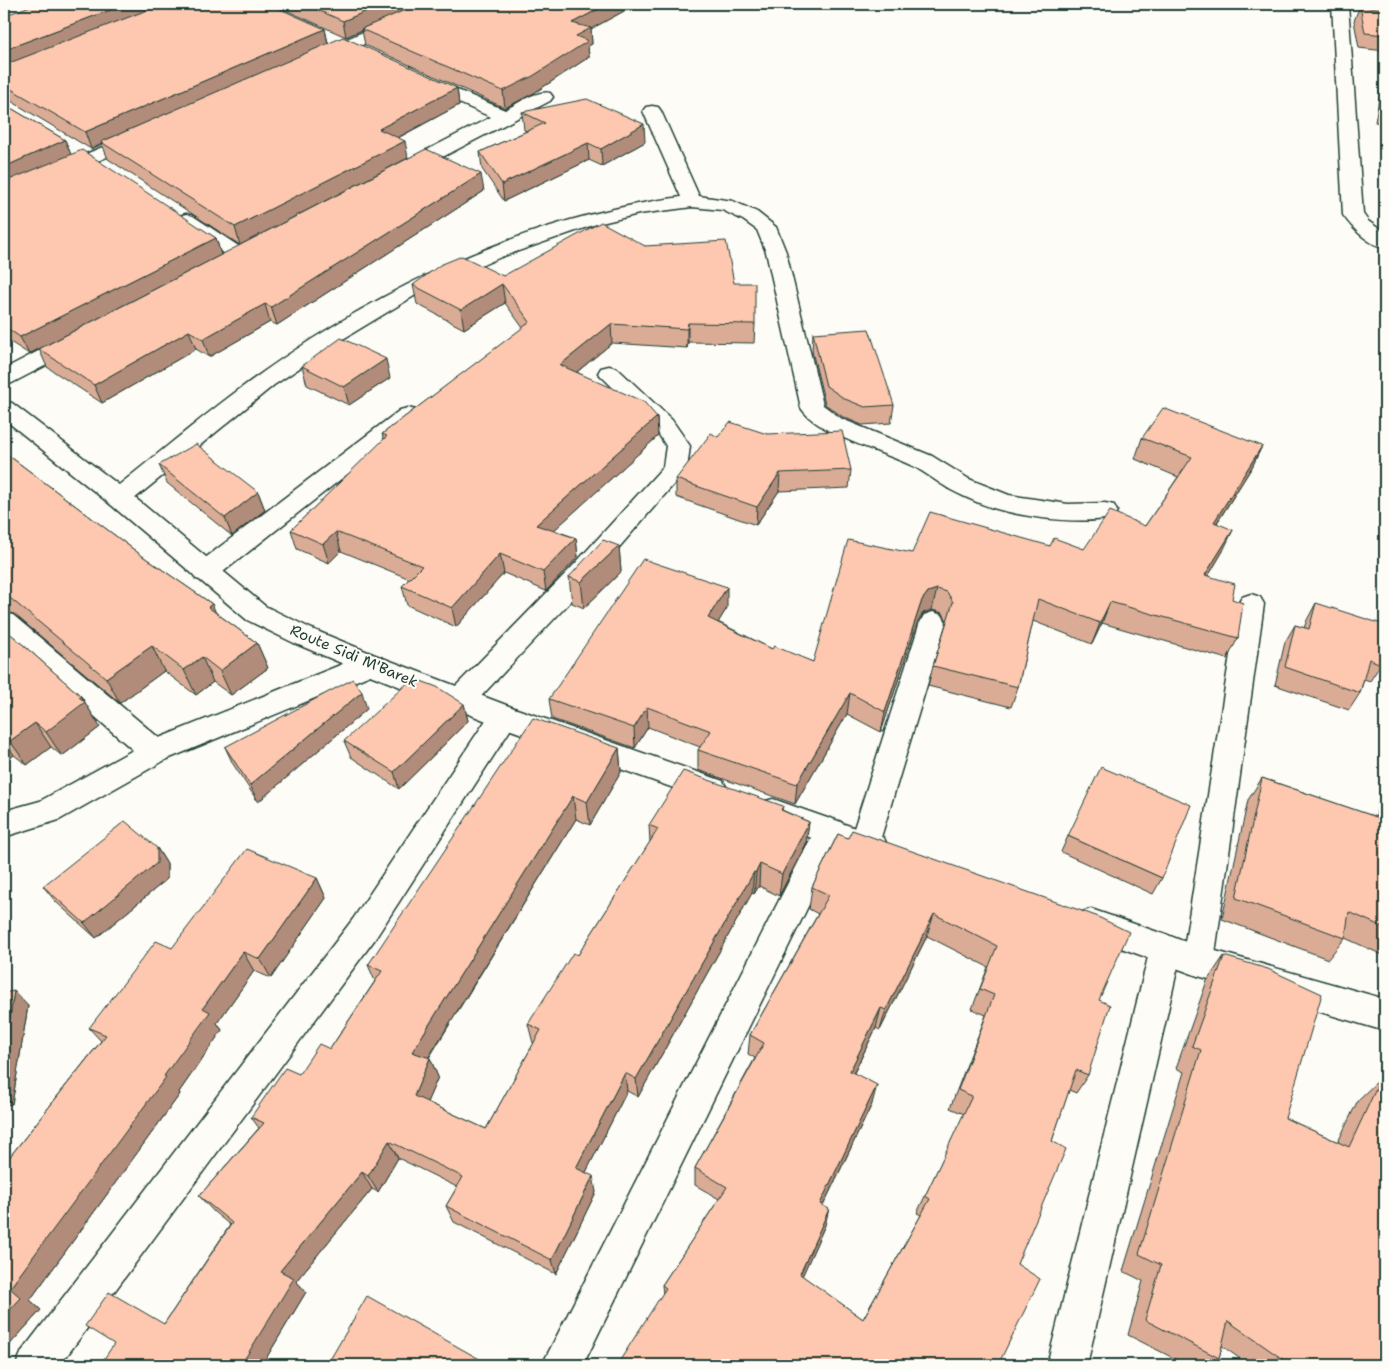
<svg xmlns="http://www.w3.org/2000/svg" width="1389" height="1369" font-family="'Shantell Sans',sans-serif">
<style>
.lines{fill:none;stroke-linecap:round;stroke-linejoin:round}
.street-casing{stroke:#1f3d34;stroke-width:3}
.secondary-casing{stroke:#1f3d34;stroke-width:3}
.street{fill:#fdfcf7;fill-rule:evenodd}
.secondary{fill:#fdfcf7;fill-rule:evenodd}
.wall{fill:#daac96;stroke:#1f3d34;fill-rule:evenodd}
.shaded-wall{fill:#b18c7a;stroke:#1f3d34}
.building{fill:#fdc8af;stroke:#1f3d34;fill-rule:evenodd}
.labels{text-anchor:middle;stroke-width:4;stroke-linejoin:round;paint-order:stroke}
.street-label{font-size:15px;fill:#1f3d34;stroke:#fdfcf7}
</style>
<rect width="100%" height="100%" fill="#fdfcf7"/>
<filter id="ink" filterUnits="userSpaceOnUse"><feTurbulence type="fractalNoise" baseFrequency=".02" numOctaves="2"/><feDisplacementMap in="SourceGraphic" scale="10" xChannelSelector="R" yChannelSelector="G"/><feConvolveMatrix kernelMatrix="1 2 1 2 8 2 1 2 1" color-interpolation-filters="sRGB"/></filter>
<g filter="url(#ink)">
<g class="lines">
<g class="street-casing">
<g id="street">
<path d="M427 4H447L445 7 327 61H315L313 57 315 53Z"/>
<path d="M1332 4H1348L1363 214 1368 221 1385 233V248C1368 244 1353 229 1343 215Z"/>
<path d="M424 76 505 110C518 104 535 90 550 93L553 97 550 101 408 175 401 177 394 175 392 171 394 167 491 117 418 85 416 81 418 77Z"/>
<path d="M652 106 658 107 661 111 699 196 733 201 757 212 776 227 786 252 823 405 842 419 932 456 969 479 1009 495 1068 504 1105 503 1114 505 1117 511 1114 517C1085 525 1033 518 1004 511 987 507 966 498 951 490 939 483 927 474 915 467 885 452 818 435 801 408L766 252 757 230 743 220 722 210 692 207 639 214 593 225 501 257 419 293 343 339 274 385 128 504 119 506 110 504 107 498 110 492C160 453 208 411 259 375 384 286 528 217 681 197L643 111 646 107Z"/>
<path d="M140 131 146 132 149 136 146 140 4 202V189Z"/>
<path d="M186 214 193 216 246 251 249 255 246 259 239 261 232 259 179 224 176 220 179 216Z"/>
<path d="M77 333 85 335 88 340 85 345 12 383 4 385V369L69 335Z"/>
<path d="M609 366 617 368 672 420 690 446 687 469 589 582 471 707 461 710 451 707 447 699 451 691 571 568 663 467 666 446 656 430 598 373 601 368Z"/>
<path d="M408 408 416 410 419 415 416 420 214 579 205 581 196 579 192 572 196 565 400 410Z"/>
<path d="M1251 594 1260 597 1264 604 1214 961 1209 971 1198 976 1187 971 1182 961 1238 604 1242 597Z"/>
<path d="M4 612 13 615 159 738 360 657 370 654 380 657 384 664 380 671 165 760 59 820 4 837V811L40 801 133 750 4 637Z"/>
<path d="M933 612 942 615 946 622 879 844 875 853 864 857 853 853 849 844 920 622 924 615Z"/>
<path d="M504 705 514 708 518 716 514 724 375 939 60 1365H16L22 1351 353 919 494 708Z"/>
<path d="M830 818 841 822 845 831 583 1365H542L819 822Z"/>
<path d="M1166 934 1177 939 1182 949 1087 1365H1047L1150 949 1155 939Z"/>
</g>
</g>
<g class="secondary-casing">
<g id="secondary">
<path d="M4 401 12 403 128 492 265 606 312 629 380 657 514 708 723 781 728 790 723 799 713 802 494 724 360 671 294 643 247 620 110 504 4 419Z"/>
<path d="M773 799 884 838 888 847 884 856 873 860 762 820 758 811 762 802Z"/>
<path d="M1091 909 1198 946 1385 999V1031L1198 976 1080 933 1075 923 1080 913Z"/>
</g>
</g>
<use href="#street" class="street"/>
<use href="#secondary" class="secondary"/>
</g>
<g class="wall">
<path d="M272 4H637L591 29 592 44 588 46 589 57 534 93 505 108 365 45 362 30 346 37Z"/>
<path d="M1351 4H1385V51L1359 48 1354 21 1359 8 1352 7Z"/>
<path d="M4 16 325 29 328 43 457 88 459 105 398 138 408 158 240 245 108 159 102 144 91 149 11 101H4Z"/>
<path d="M1385 64V124L1375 122Z"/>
<path d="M4 104 65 140 71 155 216 238 221 255 484 191 277 325 270 322 209 357 196 349 102 403 47 367 39 349 29 354 4 338Z"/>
<path d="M522 112 645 142 602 166 589 160 504 201 482 169 480 152 527 131 524 130Z"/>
<path d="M645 246 734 283 755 324 754 343 688 342 687 348 612 343 577 372 657 417 658 436 554 530 576 538 578 557 546 591 504 573 456 627 407 605 402 586 410 579 341 551 329 563 297 549 291 530 384 440 382 434 523 328 505 303 464 329 417 304 413 285 503 276Z"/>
<path d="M813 333 894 405 891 423 862 425 843 417 825 404 812 351Z"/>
<path d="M302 366 390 378 349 405 307 385Z"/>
<path d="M718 437 851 470 849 488 779 491 756 525 676 497V479Z"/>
<path d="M1142 438 1262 446 1252 467 1217 523 1223 551 1208 576 1232 599 1238 638 1227 659 1102 623 1092 644 1033 621 1018 687 1011 707 928 686 933 666 947 621 943 613 932 610 923 613 918 621 881 732 847 714 795 804 698 770V750L700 747 648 727 635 748 552 719 549 699 727 608 718 622 772 649 813 662 912 553 1050 546 1084 549 1145 526 1178 477 1135 459Z"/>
<path d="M4 452 141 555 212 604 215 612 257 643 268 668 231 695 213 682 196 695 164 671 120 703 14 614 4 611Z"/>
<path d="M159 465 258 492 265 510 232 536 167 483Z"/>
<path d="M619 546 621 572 584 608 572 603 569 577Z"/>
<path d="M1316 603 1381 664 1370 681 1364 679 1360 693 1349 710 1275 685 1285 642 1295 625 1304 628 1307 620Z"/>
<path d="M4 628 81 696 100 727 62 756 51 747 27 765 14 755 4 763Z"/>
<path d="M464 704 468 721 399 789 351 757 344 741Z"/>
<path d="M367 709 258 802 233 764 225 747Z"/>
<path d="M619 748 621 772 590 825 576 819 429 1058H430L438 1077 427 1102 486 1129 534 1043H533L528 1024 578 955 650 842 649 825 783 806 782 810 809 822 806 844 779 896 759 886 754 894 752 893 638 1097 627 1091 586 1172 596 1192 556 1274 454 1222 446 1206 457 1187 398 1158 378 1192 372 1189 296 1281 306 1292 262 1365H100L164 1324 230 1225 214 1212 199 1196 259 1128 251 1117 299 1074 330 1049 375 981 368 965Z"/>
<path d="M1262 778 1376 817 1381 785 1385 778V956L1345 938 1328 959 1222 919 1248 800Z"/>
<path d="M838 834 1099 1000 1088 1075 1076 1093 1069 1090 1052 1141 1017 1264 998 1365 663 1294 662 1285 719 1199 695 1185V1168L755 1058 748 1054 750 1035 818 914 809 909 812 887ZM927 936 988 967 972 1009 986 1015 950 1108 964 1114 917 1213 921 1215 863 1319 802 1276 825 1225 823 1206 872 1104 854 1073 876 1028 880 1030Z"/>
<path d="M1068 836 1162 878 1153 894 1061 852Z"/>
<path d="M157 848 167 864V879L96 938 55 901 43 886Z"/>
<path d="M317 878 326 898 271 978 254 971 217 1023 222 1030 179 1092 180 1094 30 1300 41 1310 4 1351V1164L101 1041 89 1028 172 948Z"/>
<path d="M1224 956 1285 1118 1338 1142 1358 1100 1381 1078 1385 1365H1249L1222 1346 1219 1358 1208 1365H1187L1128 1335 1143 1281 1123 1271 1184 1072 1176 1068 1207 981Z"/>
<path d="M4 993 28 1006 12 1104 4 1105Z"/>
</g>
<g class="shaded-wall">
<path d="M126 4H172L4 69V50Z"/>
<path d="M383 4H423L361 29 362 30 346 37 343 21Z"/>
<path d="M608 4H637L591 29 592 44 588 46 589 57 534 93 505 108 503 91 572 23Z"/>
<path d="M325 29 328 45 101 142 102 144 91 149 85 132Z"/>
<path d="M457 88 459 105 382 146 379 129Z"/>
<path d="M644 124 645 142 602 166 601 149Z"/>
<path d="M65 140 72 157 4 187V167Z"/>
<path d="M405 141 408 158 240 245 235 227Z"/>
<path d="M588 143 589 160 504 201 502 184Z"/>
<path d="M481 174 484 191 277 325 271 307Z"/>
<path d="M216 238 221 255 29 354 20 337Z"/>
<path d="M502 284 505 303 464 329 461 310Z"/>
<path d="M265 304 270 322 209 357 203 339Z"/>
<path d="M688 323V342L687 348V329Z"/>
<path d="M611 324 612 343 562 384 560 365Z"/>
<path d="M189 331 196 349 102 403 94 385Z"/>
<path d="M386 359 390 378 349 405 344 387Z"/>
<path d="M657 417 658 436 539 544 536 525Z"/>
<path d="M1262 446 1252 467 1204 543 1214 522Z"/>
<path d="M780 473 779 491 756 525 757 507Z"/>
<path d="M258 492 265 510 232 536 225 518Z"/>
<path d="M1233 530 1223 551 1196 597 1205 575Z"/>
<path d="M336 532 341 551 329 563 323 544Z"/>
<path d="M576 538 578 557 546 591 543 572Z"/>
<path d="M619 546 621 572 584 608 581 582Z"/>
<path d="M500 554 504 573 456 627 452 608Z"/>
<path d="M727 587V608L708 639V618Z"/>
<path d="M937 589 932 610 923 613 918 621 881 732 885 712 922 600 928 592Z"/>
<path d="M1110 602 1102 623 1092 644 1100 623Z"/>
<path d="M212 604 223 629 208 607Z"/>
<path d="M257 643 268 668 231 695 220 671Z"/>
<path d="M152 646 164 671 120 703 106 678Z"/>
<path d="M202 657 213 682 196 695 184 670Z"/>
<path d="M362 692 367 709 258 802 250 785Z"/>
<path d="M850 693 847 714 795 804 797 784Z"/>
<path d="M81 696 100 727 62 756 46 732Z"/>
<path d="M464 704 468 721 399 789 394 772Z"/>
<path d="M647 707 648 727 635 748 634 728Z"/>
<path d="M35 723 51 747 27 765 10 741Z"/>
<path d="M4 740 14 755 4 763Z"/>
<path d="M619 748 621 772 590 825 587 802Z"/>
<path d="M573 796 576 819 420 1071 412 1052Z"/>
<path d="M809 822 806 844 779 896 782 874Z"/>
<path d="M157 848 167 864V879L96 938 84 923Z"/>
<path d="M760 864 759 886 754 894 756 872Z"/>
<path d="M754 872 752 893 638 1097 636 1079Z"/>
<path d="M317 878 326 898 271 978 260 959Z"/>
<path d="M934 914 927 936 880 1030 886 1010Z"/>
<path d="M243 952 254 971 217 1023 222 1030 179 1092 180 1094 30 1300 41 1310 4 1351V1316L10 1288 164 1076 203 1008Z"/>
<path d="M14 991 28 1006 12 1104 4 1096V1055Z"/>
<path d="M881 1008 876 1028 845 1090 850 1071Z"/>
<path d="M430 1058 438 1077 422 1114 414 1096Z"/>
<path d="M625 1073 627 1091 580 1184 576 1168Z"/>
<path d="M877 1085 872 1104 816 1220 820 1204Z"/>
<path d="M389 1141 398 1158 378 1192 368 1176Z"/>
<path d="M362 1172 372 1189 296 1281 306 1292 262 1365H241L280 1271Z"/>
<path d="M593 1176 596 1192 556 1274 552 1260Z"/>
<path d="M829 1209 825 1225 797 1288 800 1274Z"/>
<path d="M483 1361 486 1365H481Z"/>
</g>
<g class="building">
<path d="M35 4H126L4 50V16Z"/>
<path d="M163 4H269L325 29 85 132 4 85V65Z"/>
<path d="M304 4H383L343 21Z"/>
<path d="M419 4H608L572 23 591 28 576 36 588 41 533 76 503 91 361 29Z"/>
<path d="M1360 6 1385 10V35L1365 33Z"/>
<path d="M343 37 457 88 379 129 405 141 235 227 101 142Z"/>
<path d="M1385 86V108L1382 107Z"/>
<path d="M587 99 644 124 601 149 588 143 502 184 480 152 545 123 522 112Z"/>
<path d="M4 104 65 140 4 167Z"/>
<path d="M426 149 481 174 271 307 265 304 203 339 189 331 94 385 39 349Z"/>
<path d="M82 150 216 238 20 337 4 326V182Z"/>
<path d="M601 222 645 246 726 241 734 283H755V324L688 323 687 329 611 324 560 365 644 402 657 417 536 525 576 538 543 572 500 554 452 608 402 586 422 566 336 532 323 544 291 530 387 436 382 434 530 322 502 284 461 310 413 285 440 265 462 256 503 276Z"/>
<path d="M869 329 894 405 865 407 845 399 826 386 813 333Z"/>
<path d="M341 338 386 359 344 387 302 366Z"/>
<path d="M1163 408 1262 446 1214 522 1233 530 1205 575 1235 584 1232 599 1243 603 1238 638 1110 602 1100 623 1038 599 1018 687 933 666 953 602 947 592 937 589 928 592 922 600 885 712 850 693 797 784 698 750 711 731 647 707 634 728 549 699 643 559 727 587 708 618 772 649 774 646 813 662 848 540 912 553 930 512 1050 546 1054 538 1084 549 1110 511 1145 526 1192 457 1142 438Z"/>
<path d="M730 422 767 434 842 431 851 470 780 473 757 507 676 479 711 433 718 437Z"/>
<path d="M196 444 258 492 225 518 159 465Z"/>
<path d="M4 452 141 555 212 604 208 607 257 643 220 671 202 657 184 670 152 646 106 678 4 593Z"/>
<path d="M603 540 619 546 581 582 569 577Z"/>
<path d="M1316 603 1385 625V647L1381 664 1369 659 1360 693 1285 667 1295 625 1309 629Z"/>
<path d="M4 628 81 696 79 697 85 702 46 732 35 723 10 741 4 736Z"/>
<path d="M413 678 437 687 464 704 394 772 344 741Z"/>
<path d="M353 679 362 692 250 785 225 747Z"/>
<path d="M533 718 619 748 587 802 573 796 412 1052 430 1058 414 1096 486 1129 541 1030 528 1024 573 953 578 955 658 829 649 825 683 771 783 806 781 810 809 822 782 874 760 864 756 872H754L636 1079 625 1073 576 1168 593 1176 552 1260 446 1206 463 1177 389 1141 368 1176 362 1172 280 1271 294 1278 241 1365H100L114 1344 85 1326 109 1292 164 1324 232 1223 199 1196 264 1123 251 1117 285 1068 299 1074 319 1044 330 1049 382 971 368 965Z"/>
<path d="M1101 767 1191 805 1162 878 1068 836Z"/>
<path d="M1262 778 1385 820V928L1349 912 1345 938 1236 898Z"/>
<path d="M125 821 157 848V863L84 923 43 886Z"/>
<path d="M852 830 1096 916 1129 932 1099 1000 1110 1005 1088 1075 1076 1070 1052 1141 1066 1149 1017 1264 1040 1279 998 1365H617L666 1288 662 1285 727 1187 695 1168 764 1043 750 1035 829 895 812 887 838 834 848 838ZM934 914 997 946 980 989 994 995 958 1090 972 1096 925 1196 930 1199 863 1319 800 1274 829 1209 820 1204 877 1085 850 1071 881 1008 886 1010Z"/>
<path d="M247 849 317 878 260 959 243 952 203 1008 210 1012 164 1076 166 1077 10 1288 21 1298 4 1316V1164L106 1035 89 1028 156 941 172 948Z"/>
<path d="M1224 956 1268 969 1322 994 1285 1118 1349 1147 1381 1078 1385 1081V1365H1291L1228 1321 1219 1358 1145 1320 1161 1265 1139 1254 1201 1050 1192 1046Z"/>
<path d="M14 991 4 1055V993Z"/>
<path d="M367 1296 483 1361 481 1365H327Z"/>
</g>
</g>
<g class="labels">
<g class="street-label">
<text transform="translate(354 656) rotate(23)" y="5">Route Sidi M'Barek</text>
</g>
</g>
<rect width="1389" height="1369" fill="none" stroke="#fdfcf7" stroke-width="20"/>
<rect x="10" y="10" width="1369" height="1349" fill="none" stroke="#1f3d34" stroke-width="2" filter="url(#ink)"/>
</svg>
